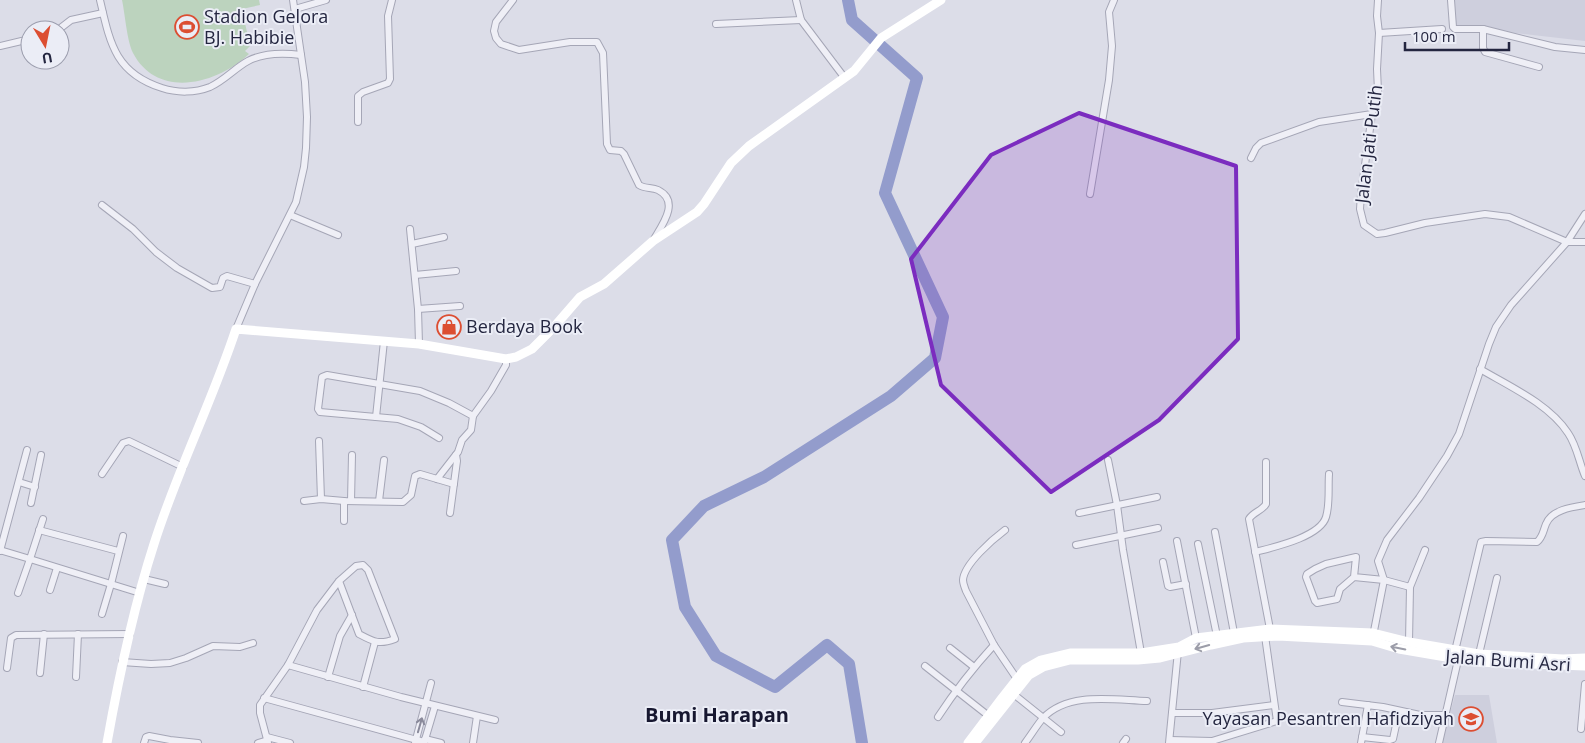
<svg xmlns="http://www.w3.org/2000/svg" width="1585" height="743" font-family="'Open Sans',sans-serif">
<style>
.built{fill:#cecfdd}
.green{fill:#bcd3be}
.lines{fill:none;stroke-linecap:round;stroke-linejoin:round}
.river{stroke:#939ccc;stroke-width:12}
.street-casing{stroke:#a5a6b6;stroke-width:8}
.street{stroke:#efeff6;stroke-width:6}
.secondary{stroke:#fff;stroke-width:9}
.oneway{stroke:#9c9da9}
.oneway2{stroke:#8a8a9b}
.marked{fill:#7b2cbf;fill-opacity:0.2;stroke:#7b2cbf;stroke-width:4;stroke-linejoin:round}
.labels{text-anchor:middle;stroke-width:4;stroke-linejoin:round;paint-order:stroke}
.poi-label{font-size:18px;fill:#242640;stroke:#ebedf6;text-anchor:start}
.street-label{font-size:18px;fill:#242640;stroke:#ebedf6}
.quarter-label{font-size:20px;font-weight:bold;fill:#171730;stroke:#ebedf6}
</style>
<rect width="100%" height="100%" fill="#dcdde8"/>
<g class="built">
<path d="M1452 0H1585V41L1454 26Z"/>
<path d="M1455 695H1489L1497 743H1442Z"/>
</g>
<path class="green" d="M122 0H259L260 5 242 9 250 46 245 51 249 54C217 84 158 100 133 53 127 41 125 14 122 0Z"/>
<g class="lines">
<path class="river" d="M848 0 852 20 917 78 885 193 943 317 935 358 891 396 764 477 704 506 672 540 685 607 716 656 775 687 827 645 849 664 862 743"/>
<g class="street-casing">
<g id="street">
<path d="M100 0C110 43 115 73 162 88 177 93 195 93 210 87 225 80 235 68 248 61 263 53 285 53 301 55"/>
<path d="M513 0 496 22 494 31 496 38 501 44 519 50 570 42H597L603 53 607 144 610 150 621 151 624 154 639 185C645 189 652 187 658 190 680 201 663 224 654 239"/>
<path d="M796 0 801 20 844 77"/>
<path d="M1378 0 1377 16 1379 33 1377 69 1378 91 1372 114 1361 194 1360 209 1364 225 1377 234 1385 233 1425 223 1485 214 1509 217 1567 242H1585"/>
<path d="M1451 0 1453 27 1455 29H1483L1555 47 1585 50"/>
<path d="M295 9 326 0"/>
<path d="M716 24 801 20"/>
<path d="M1483 29V48L1485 52 1539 67"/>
<path d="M58 30 71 20 103 13"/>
<path d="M1379 33 1442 29"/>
<path d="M0 46 30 39"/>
<path d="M358 122V96L363 92 388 83 390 79 388 16 392 0"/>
<path d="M1251 158 1256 148 1261 143 1319 122 1372 114"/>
<path d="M1090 194 1109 80 1112 46 1109 12 1114 0"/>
<path d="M102 205 133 229 156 252 177 268 212 288 220 287 223 278 227 276 255 284"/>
<path d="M290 215 338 235"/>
<path d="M410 229 418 309 419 344"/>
<path d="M412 244 444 237"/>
<path d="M415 275 456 271"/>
<path d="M418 309 460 306"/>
<path d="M236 329 255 284 296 202 304 167 306 148 307 117 305 82 293 0"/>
<path d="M1480 369C1509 386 1549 404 1568 433 1577 446 1579 462 1585 476"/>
<path d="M376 417 384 341"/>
<path d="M439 438 421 427 398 419 320 412 318 409 322 377 327 375 420 391 449 403 473 416"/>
<path d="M319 441 321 499"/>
<path d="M1108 460 1117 505 1123 550 1141 653"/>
<path d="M1266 462V504C1262 511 1253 512 1249 519L1270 629"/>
<path d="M102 474 123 443 129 441 183 467"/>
<path d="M437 479 458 452 462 440 471 430 473 416 491 391 506 365V359"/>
<path d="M19 482 35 487"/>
<path d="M304 501 321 499 344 501 403 502 411 495 415 476 420 474 454 484"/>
<path d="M351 501 352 455"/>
<path d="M379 501 384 460"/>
<path d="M31 503 41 455"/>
<path d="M450 513 457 461 456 455"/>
<path d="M1079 513 1157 497"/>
<path d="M43 519 30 559 140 593"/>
<path d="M344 521V501"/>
<path d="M39 530 118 551"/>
<path d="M1005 530C993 539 964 564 963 580 963 584 965 588 966 591L994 645 1017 679"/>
<path d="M1215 532 1234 633"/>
<path d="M1177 541 1196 638"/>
<path d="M1198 544 1217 636"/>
<path d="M1076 545 1158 528"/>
<path d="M0 550 30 559 18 593"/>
<path d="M0 551 27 450"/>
<path d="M1255 552C1274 547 1320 537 1326 517 1330 504 1328 488 1329 474"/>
<path d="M1163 562 1168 586 1170 587 1186 584"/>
<path d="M1354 577 1356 557 1326 564 1315 569 1307 574 1306 577 1315 601 1317 603 1337 599 1340 589 1354 577 1384 580 1410 587 1425 550"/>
<path d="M144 579 165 584"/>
<path d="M50 590 57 568"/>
<path d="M102 614 111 584 123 536"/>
<path d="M1373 636 1384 580 1378 561 1387 540 1419 498 1447 456 1459 434 1489 344 1496 327 1511 305 1567 242 1585 214"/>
<path d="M1409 642 1410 587"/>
<path d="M950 648 974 667"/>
<path d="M1455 651 1481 542 1486 541 1537 542C1543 537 1543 531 1546 524 1551 510 1572 507 1585 505"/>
<path d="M1479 654 1497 578"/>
<path d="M122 662 151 664 170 663 186 658 213 646 240 647 253 643"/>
<path d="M288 665 401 697 495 720"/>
<path d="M925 666 990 717"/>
<path d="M7 668 11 638 16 635 130 634"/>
<path d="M40 673 44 634"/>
<path d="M76 677 78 634"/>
<path d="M328 677 340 636 352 615"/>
<path d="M363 687 375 642"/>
<path d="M1011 692 1061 732"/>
<path d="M264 698 424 742"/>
<path d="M1342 702 1383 707 1420 715H1446"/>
<path d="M1172 713H1212L1274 705"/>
<path d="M938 717C955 691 973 668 994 645"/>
<path d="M1581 729 1585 684"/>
<path d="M267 737 290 743"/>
<path d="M1362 737 1390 740 1393 739 1399 711"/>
<path d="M425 739 441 743"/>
<path d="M1170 740 1212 741 1277 721 1265 636"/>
<path d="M144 743 146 737 149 736 170 740 198 743"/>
<path d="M258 743 268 740"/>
<path d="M268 743 260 713V705L288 665 317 610 339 581 356 566 363 565 368 570 395 639C379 645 374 642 359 634L339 581"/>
<path d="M415 743 431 683"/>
<path d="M424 743 435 706"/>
<path d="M473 743 477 716"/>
<path d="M1025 743C1031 735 1037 725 1043 718 1069 691 1114 700 1147 701"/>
<path d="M1123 743 1126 739"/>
<path d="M1169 743 1178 651"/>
<path d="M1361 743 1368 705"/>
<path d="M1439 743 1458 660"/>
</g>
</g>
<use href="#street" class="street"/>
<g class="secondary">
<path d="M107 743C119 676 133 609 154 544 177 471 212 402 236 329L419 344 506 359 516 357 532 349 554 327 580 297 604 284 653 241 697 212 704 204 731 163 749 146 854 71 881 38 941 0"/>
<path d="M968 743 1002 698 1025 669 1041 660 1070 653H1141L1179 647 1196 638 1270 629 1373 633 1409 642 1479 654 1563 659 1585 658"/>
<path d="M975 743 1029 675 1043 667 1070 660H1138L1160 658 1211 645 1243 638 1278 636 1372 641 1399 649 1475 662 1585 666"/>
</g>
</g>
<defs><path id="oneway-shaft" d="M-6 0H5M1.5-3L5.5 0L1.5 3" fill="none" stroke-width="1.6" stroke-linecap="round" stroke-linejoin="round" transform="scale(1.25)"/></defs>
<g class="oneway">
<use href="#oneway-shaft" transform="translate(1202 647) rotate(164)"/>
<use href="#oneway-shaft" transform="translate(1398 648) rotate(-169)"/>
</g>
<use class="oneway2" href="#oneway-shaft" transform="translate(420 725) rotate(-74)"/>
<path class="marked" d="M1079 113 1236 166 1238 339 1159 420 1051 492 941 385 911 259 991 155Z"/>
<defs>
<g id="stadium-ring" transform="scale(1.25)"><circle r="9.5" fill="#ebedf6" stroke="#dc4e32" stroke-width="1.5"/><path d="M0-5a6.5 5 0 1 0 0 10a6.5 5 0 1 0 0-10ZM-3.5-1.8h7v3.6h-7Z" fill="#dc4e32"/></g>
<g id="shop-ring" transform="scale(1.25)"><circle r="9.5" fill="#ebedf6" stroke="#dc4e32" stroke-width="1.5"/><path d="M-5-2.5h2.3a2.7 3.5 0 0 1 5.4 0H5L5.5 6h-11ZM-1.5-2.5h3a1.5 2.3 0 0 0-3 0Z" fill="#dc4e32"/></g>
<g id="school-ring" transform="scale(1.25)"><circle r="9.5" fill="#ebedf6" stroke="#dc4e32" stroke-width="1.5"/><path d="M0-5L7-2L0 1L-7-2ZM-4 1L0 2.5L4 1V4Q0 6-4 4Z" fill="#dc4e32"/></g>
</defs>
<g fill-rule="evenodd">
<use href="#stadium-ring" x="187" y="27"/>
<use href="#shop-ring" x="449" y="327"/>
<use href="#school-ring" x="1471" y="719"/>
</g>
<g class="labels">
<g class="poi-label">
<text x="204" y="23">Stadion Gelora<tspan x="204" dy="21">BJ. Habibie</tspan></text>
<text x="466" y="333">Berdaya Book</text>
<text x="1454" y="725" text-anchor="end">Yayasan Pesantren Hafidziyah</text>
</g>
<g class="street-label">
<text transform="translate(1369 144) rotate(-83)" y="6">Jalan Jati Putih</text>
<text transform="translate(1508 661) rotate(4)" y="6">Jalan Bumi Asri</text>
</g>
<g class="quarter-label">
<text x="717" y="722">Bumi Harapan</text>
</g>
</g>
<g transform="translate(45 45) rotate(170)"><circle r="24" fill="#ebedf6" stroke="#9b9dad"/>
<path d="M0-4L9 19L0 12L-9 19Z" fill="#dc4e32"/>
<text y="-8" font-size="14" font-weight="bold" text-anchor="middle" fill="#242640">U</text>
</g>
<path d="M1405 42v8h104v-8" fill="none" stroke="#242640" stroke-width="2.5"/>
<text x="1412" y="42" font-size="15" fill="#242640" stroke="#ebedf6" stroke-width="4" paint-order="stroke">100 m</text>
</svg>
